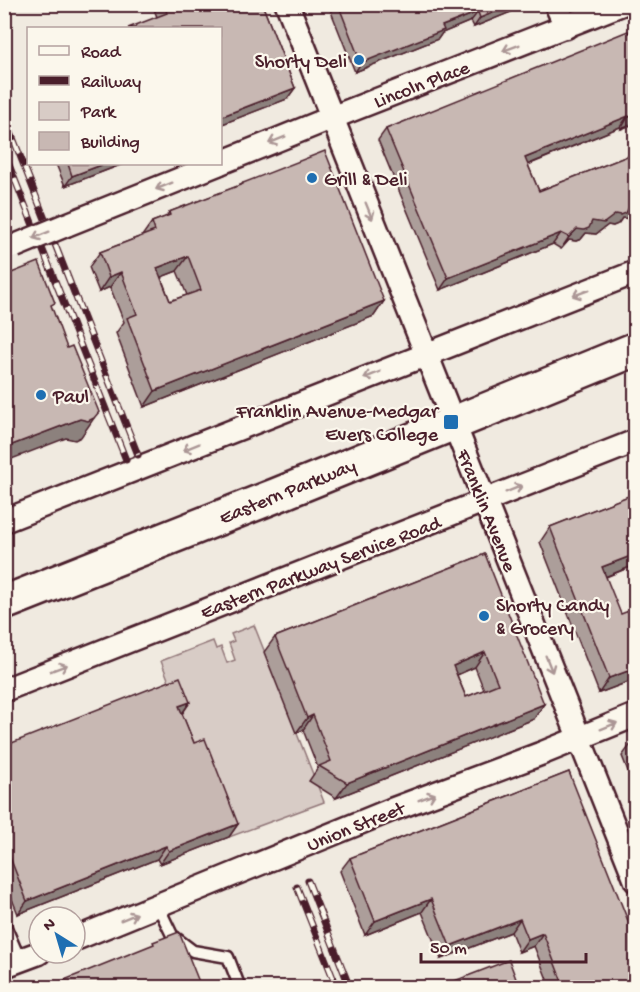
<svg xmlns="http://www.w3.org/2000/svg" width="640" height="992" font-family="'Gochi Hand',sans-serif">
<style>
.green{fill:#d8ccc6;stroke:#917678;stroke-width:1.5}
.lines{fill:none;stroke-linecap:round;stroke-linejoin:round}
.service-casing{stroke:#4a1f2b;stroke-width:15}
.minor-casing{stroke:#4a1f2b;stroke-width:27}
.primary-casing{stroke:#4a1f2b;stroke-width:38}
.service{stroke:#fbf7ec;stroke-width:10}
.minor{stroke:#fbf7ec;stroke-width:22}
.primary{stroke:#fbf7ec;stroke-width:33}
.rail-casing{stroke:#4a1f2b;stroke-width:7}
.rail{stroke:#fbf7ec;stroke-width:4.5;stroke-dasharray:14;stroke-linecap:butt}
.minor-bridge-casing{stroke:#4a1f2b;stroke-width:27;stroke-linecap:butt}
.minor-bridge{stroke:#fbf7ec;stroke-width:22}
.wall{fill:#ac9e9a;stroke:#4a1f2b;stroke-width:1.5;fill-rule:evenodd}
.shaded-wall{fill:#8c817d;stroke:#4a1f2b;stroke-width:1.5}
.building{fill:#c8b8b3;stroke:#4a1f2b;stroke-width:1.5;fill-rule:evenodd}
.oneway{stroke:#ab9695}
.poi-dot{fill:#1f6fb2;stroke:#fbf7ec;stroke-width:2}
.labels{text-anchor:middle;stroke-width:4.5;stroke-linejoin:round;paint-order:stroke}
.poi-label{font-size:20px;fill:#4a1f2b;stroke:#fbf7ec;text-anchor:start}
.street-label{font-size:20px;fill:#4a1f2b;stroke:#fbf7ec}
</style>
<rect width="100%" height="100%" fill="#f0eae0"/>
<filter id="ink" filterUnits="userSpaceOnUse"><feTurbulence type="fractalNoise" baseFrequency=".0167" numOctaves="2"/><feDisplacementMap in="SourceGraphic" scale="12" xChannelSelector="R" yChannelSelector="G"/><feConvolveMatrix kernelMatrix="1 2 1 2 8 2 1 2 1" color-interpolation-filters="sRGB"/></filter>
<g filter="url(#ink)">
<path class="green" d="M254 625 324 802 229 837 161 661 213 641 216 649 221 647 227 663 235 660 229 643 234 641 231 634Z"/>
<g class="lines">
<g class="service-casing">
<g id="service">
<path d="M158 906 172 935 193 951 228 957 240 988"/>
<path d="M4 923 20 960"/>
</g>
</g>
<g class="minor-casing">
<g id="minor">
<path d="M287 4 636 881"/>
<path d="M556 4 566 27"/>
<path d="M220 163 331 118 622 4"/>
<path d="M66 225 218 164"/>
<path d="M4 521 636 272"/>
<path d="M4 690 636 441"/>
<path d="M75 939 391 810 540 754 636 715"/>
<path d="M4 966 39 953"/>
</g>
</g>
<g class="primary-casing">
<path id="primary" d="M4 603 277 495 636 349"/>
</g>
<use href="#service" class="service"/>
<use href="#minor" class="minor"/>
<use href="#primary" class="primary"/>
<g class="rail-casing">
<g id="rail">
<path d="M4 115 138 455"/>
<path d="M4 152 126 460"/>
<path d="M308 881 350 988"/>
<path d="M297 887 337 988"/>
</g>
</g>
<use href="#rail" class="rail"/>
<g class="minor-bridge-casing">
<path id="minor-bridge" d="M15 246 66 225"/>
</g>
<use href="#minor-bridge" class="minor-bridge"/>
</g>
<g class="wall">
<path d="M152 4H262L295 88 287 99 220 125V28L157 17Z"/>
<path d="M328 4H517L511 12 474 27 471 21 442 33 438 39 355 72Z"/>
<path d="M636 31V123L621 129 620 127 528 165 539 191 635 153 636 218 634 219 622 218 618 224 613 226 608 225 596 234 586 233 581 239 576 241 569 240 561 249 553 244 440 290 378 140 386 129Z"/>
<path d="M56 164H123L65 186Z"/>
<path d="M243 183 384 301 374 316 144 407 116 333 124 322 110 287 99 292 89 267 100 252 142 236 152 222 166 217 169 212 241 185ZM177 271 187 295 170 301 161 277Z"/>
<path d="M636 493V581L630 567 606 577 636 679 599 693 540 542 550 527Z"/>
<path d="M485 554 534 719 336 798 309 781 318 768 303 730 296 733 264 652 275 637ZM475 667 484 690 466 697 457 675Z"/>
<path d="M190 702 182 714 194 743 238 824 229 837 160 864 157 859 18 914 4 879V746Z"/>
<path d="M636 742V791L622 756 631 744Z"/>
<path d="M569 772 636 987H550L534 946 519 952 511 932 441 959 422 912 365 935 340 871 350 858Z"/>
</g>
<g class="shaded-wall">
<path d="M514 4H517L511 12 474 27 480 18Z"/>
<path d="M478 12 471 21 442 33 438 39 355 72 361 63 442 26Z"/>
<path d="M295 88 287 99 220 125V117Z"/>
<path d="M636 115V123L621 129 628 117Z"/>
<path d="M628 116 620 127 517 169 525 158Z"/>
<path d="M104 164H123L65 186 72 176Z"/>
<path d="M629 207H636V218L634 219 622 218 618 224 613 226 608 225 596 234 586 233 581 239 576 241 569 240 561 249 569 237 577 229 592 221 616 214Z"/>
<path d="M561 233 553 244 440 290 448 278Z"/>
<path d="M188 256 177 271 146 283 157 268Z"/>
<path d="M121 272 110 287 99 292 109 277Z"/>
<path d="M384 301 374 316 144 407 155 391Z"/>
<path d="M94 418 81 437 75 440 66 438 4 462V448L80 419Z"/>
<path d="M636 554V560L630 567 592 582 602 567Z"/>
<path d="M485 652 475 667 443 681 453 666Z"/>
<path d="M636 668V679L599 693 609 678Z"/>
<path d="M190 702 181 715 179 706Z"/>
<path d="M544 704 534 719 336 798 347 783Z"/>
<path d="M313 715 303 730 296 733 307 718Z"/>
<path d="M238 824 229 837 160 864 169 851Z"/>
<path d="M166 846 157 859 18 914 27 901Z"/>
<path d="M431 899 422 912 365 935 375 921Z"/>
<path d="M520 919 511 932 441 959 450 946Z"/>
<path d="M543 933 534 946 519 952 528 939Z"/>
</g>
<g class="building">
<path d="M164 4H262L295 88 220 117V28H128L167 13Z"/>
<path d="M338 4H514L480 18 478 12 442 26 444 30 361 63Z"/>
<path d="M628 31 629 33 636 31V115L628 117V116L525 158 539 191 635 153 636 207H629L626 213 621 215 616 214 604 223 592 221 589 228 584 230 577 229 569 237 561 233 448 278 386 129Z"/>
<path d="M325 151 384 301 155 391 127 318 137 314 121 272 109 277 100 252 155 231 152 222 170 215 169 212 243 184V183ZM188 256 201 290 170 301 157 268Z"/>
<path d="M68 164H104L72 176Z"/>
<path d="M39 262 55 303 51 305 67 348 72 346 99 412 94 418 88 421 80 419 4 448V276Z"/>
<path d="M636 493V554L602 567 621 614 636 608V668L609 678 550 527Z"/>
<path d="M485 554 544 704 347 783 319 766 331 761 313 715 307 718 275 637ZM485 652 498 684 466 697 453 666Z"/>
<path d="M180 677 190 702 179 706 194 743 205 739 238 824 169 851 166 846 27 901 4 842V746Z"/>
<path d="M636 742V756L631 744Z"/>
<path d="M569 772 636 941V987H564L543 933 528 939 520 919 450 946 431 899 375 921 350 858Z"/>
<path d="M179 932 201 987H47L154 944 153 942Z"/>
<path d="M509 960 519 987H439Z"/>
</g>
<defs><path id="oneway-shaft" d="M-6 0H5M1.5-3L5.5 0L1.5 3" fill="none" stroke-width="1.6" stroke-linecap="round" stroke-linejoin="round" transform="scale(1.5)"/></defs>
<g class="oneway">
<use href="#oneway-shaft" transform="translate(511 48) rotate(159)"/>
<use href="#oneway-shaft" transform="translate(277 140) rotate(158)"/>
<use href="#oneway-shaft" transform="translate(164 186) rotate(158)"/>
<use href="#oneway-shaft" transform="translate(369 211) rotate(68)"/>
<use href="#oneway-shaft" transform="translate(41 235) rotate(158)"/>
<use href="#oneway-shaft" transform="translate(581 293) rotate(159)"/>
<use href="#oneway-shaft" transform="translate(372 375) rotate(158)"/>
<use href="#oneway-shaft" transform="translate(191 447) rotate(158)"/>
<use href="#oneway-shaft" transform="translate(514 489) rotate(-22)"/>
<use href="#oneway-shaft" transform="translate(549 664) rotate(68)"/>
<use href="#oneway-shaft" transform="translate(59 668) rotate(-21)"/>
<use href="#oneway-shaft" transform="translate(609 726) rotate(-22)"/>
<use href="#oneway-shaft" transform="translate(427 797) rotate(-21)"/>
<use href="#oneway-shaft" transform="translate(129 917) rotate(-22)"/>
</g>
</g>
<g class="poi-dot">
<circle cx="359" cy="60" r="6"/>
<circle cx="312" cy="178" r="6"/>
<circle cx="41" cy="395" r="6"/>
<rect x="443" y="414" width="16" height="16" rx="3"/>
<circle cx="484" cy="616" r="6"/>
</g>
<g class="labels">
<g class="poi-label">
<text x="347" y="67" text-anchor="end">Shorty Deli</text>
<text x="324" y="185">Grill &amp; Deli</text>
<text x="53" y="402">Paul</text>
<text x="438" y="417" text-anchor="end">Franklin Avenue-Medgar<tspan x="438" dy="23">Evers College</tspan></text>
<text x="496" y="611">Shorty Candy<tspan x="496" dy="23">&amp; Grocery</tspan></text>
</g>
<g class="street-label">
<text transform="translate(421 83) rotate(-21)" y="7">Lincoln Place</text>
<text transform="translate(287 490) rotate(-22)" y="7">Eastern Parkway</text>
<text transform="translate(488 510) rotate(68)" y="7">Franklin Avenue</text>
<text transform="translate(320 566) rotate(-21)" y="7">Eastern Parkway Service Road</text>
<text transform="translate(355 825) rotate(-22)" y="7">Union Street</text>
</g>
</g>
<rect width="640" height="992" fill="none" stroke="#fbf7ec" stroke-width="24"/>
<rect x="12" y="12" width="616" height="968" fill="none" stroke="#4a1f2b" stroke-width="2" filter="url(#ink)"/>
<rect x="27" y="27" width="195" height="138" fill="#fbf7ec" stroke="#b4a19f" stroke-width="1.5"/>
<rect x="39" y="46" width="30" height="9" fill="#fbf7ec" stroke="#b4a19f" stroke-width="1.5"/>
<text x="81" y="57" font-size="18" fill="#4a1f2b">Road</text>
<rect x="39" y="76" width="30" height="9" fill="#4a1f2b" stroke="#b4a19f" stroke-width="1.5"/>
<text x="81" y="87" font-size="18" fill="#4a1f2b">Railway</text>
<rect x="39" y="102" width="30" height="18" fill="#d8ccc6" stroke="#b4a19f" stroke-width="1.5"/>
<text x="81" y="117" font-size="18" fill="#4a1f2b">Park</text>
<rect x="39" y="132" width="30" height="18" fill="#c8b8b3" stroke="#b4a19f" stroke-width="1.5"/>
<text x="81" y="147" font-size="18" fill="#4a1f2b">Building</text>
<g transform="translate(57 935) rotate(323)"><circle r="28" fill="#fbf7ec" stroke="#b4a19f" stroke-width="1.5"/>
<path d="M0-4.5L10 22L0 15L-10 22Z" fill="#1f6fb2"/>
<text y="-9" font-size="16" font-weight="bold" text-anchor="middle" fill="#4a1f2b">N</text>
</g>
<path d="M421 953v9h165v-9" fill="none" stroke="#4a1f2b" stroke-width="3"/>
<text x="430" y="953" font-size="18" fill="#4a1f2b" stroke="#fbf7ec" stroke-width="4.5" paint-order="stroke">50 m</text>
</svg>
